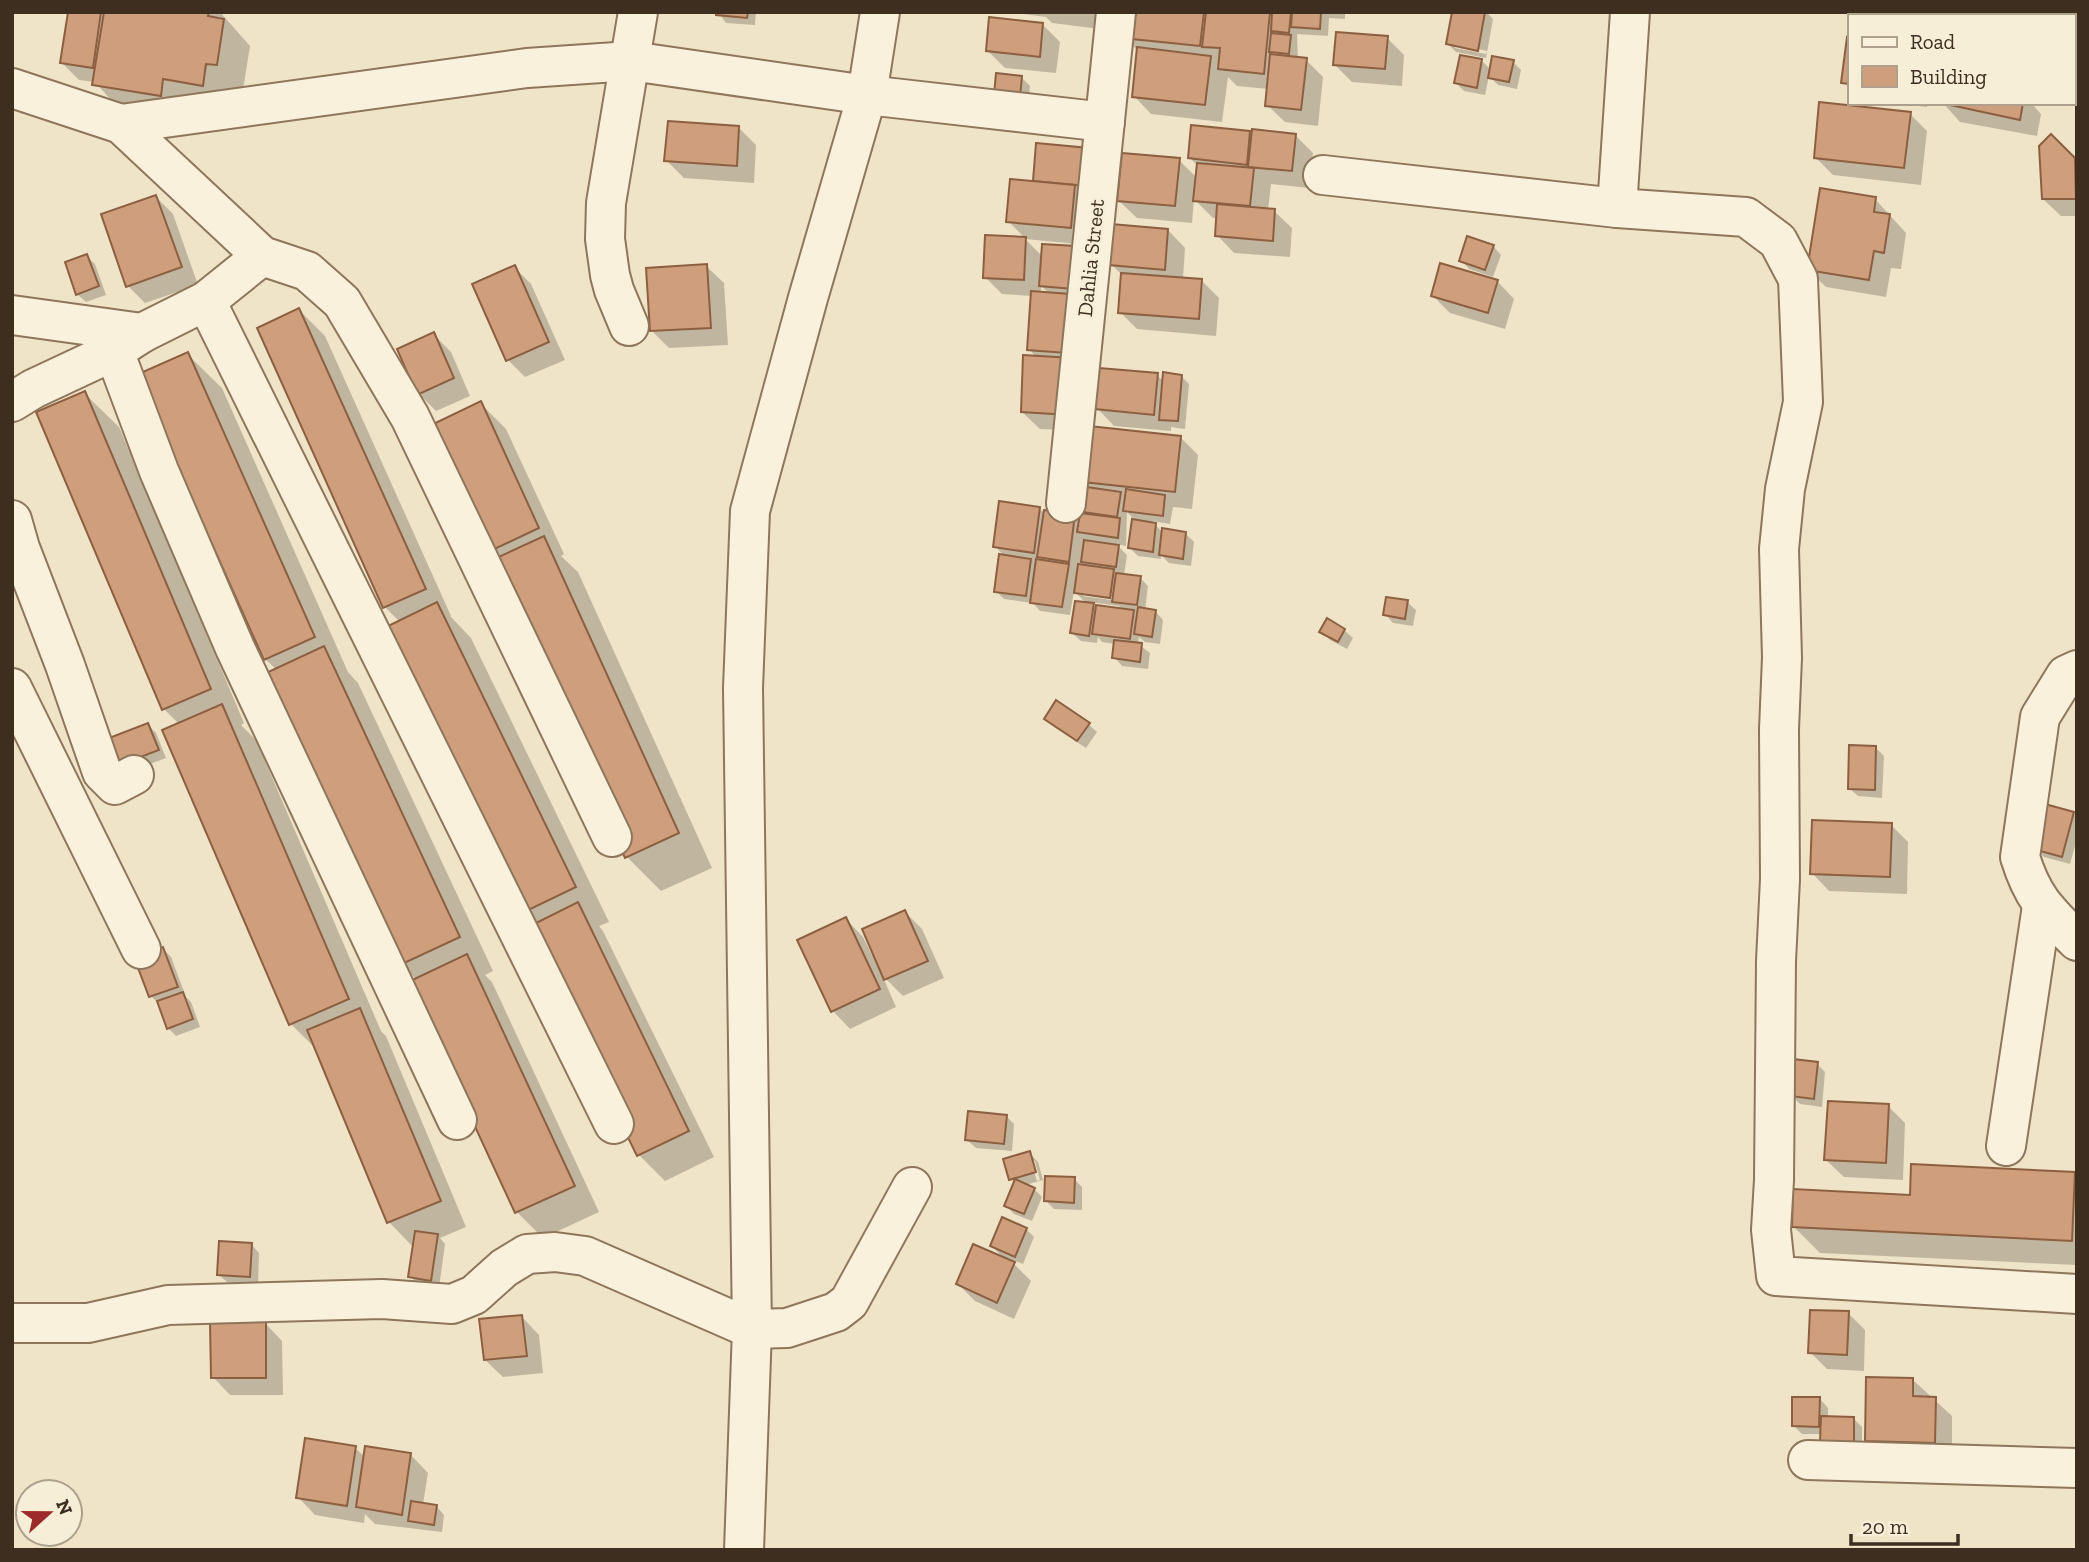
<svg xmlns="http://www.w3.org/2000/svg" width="2089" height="1562" font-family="'Zilla Slab',serif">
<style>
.shadow{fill:#0003;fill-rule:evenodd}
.building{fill:#cf9f7d;stroke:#8d5f41;stroke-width:2}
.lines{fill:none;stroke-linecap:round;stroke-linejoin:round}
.minor-casing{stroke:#8d765c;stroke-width:42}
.minor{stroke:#faf1dc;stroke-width:38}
.labels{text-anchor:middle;stroke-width:5;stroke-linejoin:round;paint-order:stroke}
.street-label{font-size:21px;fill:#3d2e20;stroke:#f7eed8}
</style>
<rect width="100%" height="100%" fill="#f0e4c8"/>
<g class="shadow">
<path d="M69 12H220L250 46 243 90 232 89 228 111 120 110 95 82 79 80 62 63Z"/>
<path d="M718 12H756L755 25 726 23Z"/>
<path d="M1009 12H1102L1100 29 1052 23 1046 17Z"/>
<path d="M1127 12H1345V19L1329 18 1328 36 1297 34 1298 59 1306 60 1323 77 1318 126 1285 122 1267 105 1269 89 1237 86 1228 77 1222 122 1151 114 1134 96 1138 51 1124 37Z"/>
<path d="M1454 12H1486L1493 19 1486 58 1456 52 1448 44ZM1455 44 1487 51 1486 54 1455 48Z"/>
<path d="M1042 24 1060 42 1056 73 1005 68 988 51Z"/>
<path d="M1387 38 1404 55 1402 86 1352 82 1335 65Z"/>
<path d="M1482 61 1491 70 1513 62 1521 70 1517 89 1498 85 1489 76 1485 95 1464 91 1456 83Z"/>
<path d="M1021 77 1030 86 1028 105 996 94Z"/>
<path d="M1892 103H1928L1927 107Z"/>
<path d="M1943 103H2031L2041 114 2037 136 1960 122Z"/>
<path d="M1910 114 1927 131 1921 185 1833 175 1815 157Z"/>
<path d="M1193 127 1296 136 1313 153 1309 188 1271 184 1268 210 1274 211 1292 228 1290 257 1234 253 1217 235 1218 218H1213L1194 199 1192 223 1137 218 1119 201 1179 160 1197 178 1198 166 1190 158Z"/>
<path d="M739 128 756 145 754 183 684 178 666 160Z"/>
<path d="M2051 137 2077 162V216H2061L2043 199Z"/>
<path d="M1038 145 1106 167 1088 245 1025 239 1043 257 1075 248 1086 431 1040 429 1022 412 1037 358 1029 349 1032 296 1002 294 985 277 1026 239 1008 221 1034 183ZM1041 286 1050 294H1041Z"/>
<path d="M156 197 173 214 198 285 145 303 128 286Z"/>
<path d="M1875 199 1906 233 1901 269 1891 268 1886 297 1826 287 1808 270Z"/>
<path d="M1168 230 1185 248 1183 279 1201 280 1219 298 1216 336 1137 329 1120 312 1123 276 1111 264Z"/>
<path d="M1493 246 1501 255 1493 277 1469 269 1461 260Z"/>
<path d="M86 256 95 264 106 295 86 302 77 294Z"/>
<path d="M706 266 724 283 728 345 669 348 652 331Z"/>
<path d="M514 267 531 284 565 360 525 377 508 360Z"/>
<path d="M1497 281 1514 299 1505 329 1450 313 1433 296Z"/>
<path d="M299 310 325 336 451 616H450L471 638 609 922 599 926 603 931 714 1157 665 1181 639 1155 400 622 385 607 259 328Z"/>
<path d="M433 334 451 352 470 396 436 411 419 394Z"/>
<path d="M187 354 222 388 348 672 358 683 493 971 485 975 492 982 599 1212 543 1238 517 1212 417 980 401 964 277 670 265 659Z"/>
<path d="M1157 375 1164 382 1181 376 1189 384 1185 429 1171 427V431L1114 426 1097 408Z"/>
<path d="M84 393 119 427 244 723 241 725 256 740 381 1031 386 1036 466 1227 440 1238 445 1244 439 1288 419 1285 410 1276 414 1248 389 1222 317 1050 291 1024 179 724 164 709Z"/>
<path d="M480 403 506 429 564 554 561 556 578 572 712 868 661 891 627 857 493 562Z"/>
<path d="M1181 438 1198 455 1192 509 1173 507 1170 524 1152 521 1163 533 1186 534 1194 542 1191 566 1169 563 1161 555V559L1138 556 1130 548 1134 519 1127 512 1126 546 1116 544 1127 555 1124 575 1140 578 1148 586 1145 610 1155 611 1163 620 1160 644 1145 642 1139 637 1138 644 1150 653 1148 669 1122 666 1114 657 1115 644 1102 642 1098 637 1097 643 1081 641 1072 633 1087 604 1074 591 1070 615 1040 611 1033 603 1004 599 996 591 1005 557 995 546 1040 509 1045 514 1075 516 1081 522 1084 515 1088 489 1093 490 1085 482ZM1083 593 1119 598 1118 601 1083 596ZM1090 602 1119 606 1123 610 1097 609Z"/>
<path d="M1407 602 1416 610 1413 626 1393 623 1385 614Z"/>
<path d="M1327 620 1344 630 1353 638 1347 649 1330 640 1322 632Z"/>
<path d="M1046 718 1088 724 1097 732 1086 748 1054 727Z"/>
<path d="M148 725 156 733 166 758 129 772Z"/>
<path d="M1876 748 1884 756 1882 798 1858 796 1849 788Z"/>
<path d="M2073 813 2077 817V839L2070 864 2044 857 2035 849Z"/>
<path d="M1891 825 1908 842 1907 894 1829 891 1812 873Z"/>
<path d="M905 912 922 929 944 978 903 996 882 975 896 1007 850 1029 833 1011 800 941 846 919 863 937 872 955Z"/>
<path d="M163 949 171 957 186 997 191 1002 200 1027 176 1036 168 1028 160 1005 151 996Z"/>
<path d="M1817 1064 1825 1072 1822 1107 1800 1104 1792 1096Z"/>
<path d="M1888 1106 1905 1123 1903 1180 1844 1177 1826 1160Z"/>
<path d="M1006 1116 1014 1124 1012 1151 976 1148 967 1140Z"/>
<path d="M1029 1153 1038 1162 1043 1180 1025 1185 1034 1189 1042 1197 1032 1221 1014 1214 1006 1206 1015 1183 1011 1179ZM1031 1161H1035L1040 1180 1037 1181Z"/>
<path d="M2075 1174 2077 1176V1265L1820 1253 1793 1226 1912 1196Z"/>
<path d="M1074 1179 1082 1187V1210L1054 1209 1046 1201Z"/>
<path d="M1026 1229 1034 1237 1023 1264 1008 1258 1031 1281 1014 1319 975 1301 958 1284 1005 1260 992 1246Z"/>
<path d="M251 1244 259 1253 258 1285 227 1282 218 1274Z"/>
<path d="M1848 1313 1865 1330 1864 1371 1827 1369 1810 1352Z"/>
<path d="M522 1317 539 1335 543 1373 503 1377 485 1360Z"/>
<path d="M265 1323 282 1341 283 1395H230L213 1377Z"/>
<path d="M1913 1380 1952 1416V1459L1884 1458 1867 1441Z"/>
<path d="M1820 1399 1828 1408V1418L1854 1419 1862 1427V1451L1822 1434H1802L1794 1426Z"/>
<path d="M355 1448 365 1457 411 1455 428 1473 423 1504 436 1506 444 1515 442 1532 375 1524 365 1514 364 1523 315 1515 298 1497Z"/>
</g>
<g class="building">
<path d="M68 12H101L93 68 60 63Z"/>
<path d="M104 12H209L208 16 224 19 217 65 206 64 203 86 163 79 161 96 92 85Z"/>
<path d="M716 12H748L747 18 716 15Z"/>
<path d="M1125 12H1204L1200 46 1122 38Z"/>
<path d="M1206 12H1270L1264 74 1218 69 1220 48 1202 47Z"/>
<path d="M1272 12H1291L1289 33 1271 31Z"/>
<path d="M1292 12H1321L1320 29 1291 27Z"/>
<path d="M1452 12H1485L1478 51 1446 44Z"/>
<path d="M989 17 1043 23 1040 57 986 51Z"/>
<path d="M1336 32 1388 36 1385 69 1333 65Z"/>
<path d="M1271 33 1291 35 1289 54 1269 52Z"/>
<path d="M1847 37 1849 38V84L1841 83Z"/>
<path d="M1137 47 1211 56 1205 105 1132 97Z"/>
<path d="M1270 54 1307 58 1301 110 1265 106Z"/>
<path d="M1460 55 1482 59 1477 88 1454 83Z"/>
<path d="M1492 56 1514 60 1509 82 1488 78Z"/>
<path d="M996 73 1022 76 1020 97 994 95Z"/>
<path d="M1819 102 1911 112 1904 168 1814 158Z"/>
<path d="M1941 103H2023L2020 120Z"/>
<path d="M668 121 739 126 737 166 664 161Z"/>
<path d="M1191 125 1250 131 1247 165 1188 158Z"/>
<path d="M1252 129 1296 134 1292 171 1248 167Z"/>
<path d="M2051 134 2075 158 2076 199H2042L2039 146Z"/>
<path d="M1036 143 1089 148 1086 186 1033 181Z"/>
<path d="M1122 153 1180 158 1175 206 1117 201Z"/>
<path d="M1197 163 1254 168 1250 206 1193 201Z"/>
<path d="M1010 179 1075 185 1071 228 1006 222Z"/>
<path d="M1820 188 1876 197 1874 212 1890 214 1884 253 1874 251 1869 280 1807 270Z"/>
<path d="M156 195 182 267 126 287 101 214Z"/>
<path d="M1217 204 1275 209 1273 241 1215 236Z"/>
<path d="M1111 224 1168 229 1165 270 1109 265Z"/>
<path d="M985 235 1026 237 1024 280 983 278Z"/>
<path d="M1467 236 1494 245 1485 270 1459 261Z"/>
<path d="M1042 244 1076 246 1073 289 1039 286Z"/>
<path d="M87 254 99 286 76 295 65 262Z"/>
<path d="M1440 263 1498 280 1488 313 1431 296Z"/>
<path d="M707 264 711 328 650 331 646 268Z"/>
<path d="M515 265 549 342 506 361 472 284Z"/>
<path d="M1121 273 1202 279 1199 319 1118 313Z"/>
<path d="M1031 291 1070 294 1067 353 1027 350Z"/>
<path d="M299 308 426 589 383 608 257 328Z"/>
<path d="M434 332 454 378 417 395 397 349Z"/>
<path d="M188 352 315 637 264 660 136 375Z"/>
<path d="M1023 355 1072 358 1069 415 1021 412Z"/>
<path d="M1099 368 1158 373 1154 415 1095 409Z"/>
<path d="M1163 372 1182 375 1178 421 1159 420Z"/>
<path d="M85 391 211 689 162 710 36 412Z"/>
<path d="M481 401 539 528 484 554 425 428Z"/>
<path d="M1089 426 1181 436 1175 492 1083 482Z"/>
<path d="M1087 487 1121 492 1117 517 1083 512Z"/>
<path d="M1126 489 1165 495 1163 516 1123 511Z"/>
<path d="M999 501 1040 507 1034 553 993 547Z"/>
<path d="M1044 510 1075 514 1069 562 1037 557Z"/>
<path d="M1080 513 1120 518 1118 538 1077 532Z"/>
<path d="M1132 519 1156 523 1153 552 1128 548Z"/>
<path d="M1162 528 1186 532 1183 559 1159 555Z"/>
<path d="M544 536 679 833 625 858 490 561Z"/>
<path d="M1084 540 1119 545 1116 567 1081 562Z"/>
<path d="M999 554 1031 559 1026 596 994 592Z"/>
<path d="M1036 559 1069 564 1062 607 1030 603Z"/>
<path d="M1078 564 1114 569 1110 598 1074 593Z"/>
<path d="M1116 573 1141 576 1137 605 1112 602Z"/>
<path d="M1386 597 1408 600 1405 619 1383 615Z"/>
<path d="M1075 601 1094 603 1089 636 1070 633Z"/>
<path d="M437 602 576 887 518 915 380 630Z"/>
<path d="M1096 605 1134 610 1130 639 1092 634Z"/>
<path d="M1138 607 1156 610 1152 637 1134 634Z"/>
<path d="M1327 618 1345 629 1338 642 1319 632Z"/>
<path d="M1114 640 1142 643 1140 662 1112 658Z"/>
<path d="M324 646 460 937 400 965 264 674Z"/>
<path d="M1056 700 1090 723 1077 741 1044 719Z"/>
<path d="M222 704 349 999 289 1025 162 730Z"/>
<path d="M148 723 159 750 119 765 109 738Z"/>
<path d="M1849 745 1876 746 1875 790 1848 789Z"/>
<path d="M2045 804 2074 812 2062 857 2033 849Z"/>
<path d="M1812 820 1892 823 1890 877 1810 874Z"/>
<path d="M578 902 689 1131 637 1156 526 928Z"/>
<path d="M905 910 928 961 884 980 862 929Z"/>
<path d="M846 917 880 989 831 1012 797 940Z"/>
<path d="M163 947 178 987 149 997 134 957Z"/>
<path d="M467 954 575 1186 515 1213 408 982Z"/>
<path d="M183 992 193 1019 167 1029 157 1001Z"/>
<path d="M360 1008 441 1201 387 1223 307 1030Z"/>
<path d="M1793 1059 1818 1062 1814 1099 1790 1096Z"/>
<path d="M1828 1101 1889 1104 1886 1163 1824 1160Z"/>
<path d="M968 1111 1007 1115 1004 1144 965 1140Z"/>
<path d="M1030 1151 1036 1172 1009 1180 1003 1159Z"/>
<path d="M1911 1164 2075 1172 2072 1241 1792 1227 1793 1189 1910 1195Z"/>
<path d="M1045 1176 1075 1177 1074 1203 1044 1201Z"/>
<path d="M1015 1179 1035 1188 1024 1214 1004 1206Z"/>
<path d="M1002 1217 1027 1228 1015 1257 990 1246Z"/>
<path d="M415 1231 438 1234 431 1281 408 1277Z"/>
<path d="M219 1241 252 1243 250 1277 217 1275Z"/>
<path d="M973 1244 1015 1262 997 1303 956 1284Z"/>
<path d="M1810 1310 1849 1311 1847 1355 1808 1353Z"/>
<path d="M522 1315 527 1356 484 1360 479 1319Z"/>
<path d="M266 1321V1378H211L210 1322Z"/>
<path d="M1866 1377 1913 1378V1396L1936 1397 1935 1443 1865 1441Z"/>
<path d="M1792 1397H1820L1819 1427 1792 1426Z"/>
<path d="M1821 1416 1854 1417V1443L1820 1442Z"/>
<path d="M305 1438 356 1446 347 1506 296 1498Z"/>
<path d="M365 1446 411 1453 402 1515 356 1507Z"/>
<path d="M411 1501 437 1505 434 1525 408 1521Z"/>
</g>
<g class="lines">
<g class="minor-casing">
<g id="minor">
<path d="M1630 12 1617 208 1746 217 1778 241 1798 279 1803 402 1785 489 1779 549 1782 658 1779 729 1780 879 1776 961 1774 1180 1771 1230 1776 1276 2077 1294"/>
<path d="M12 88 121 124 262 256 307 271 342 302 410 417 612 837"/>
<path d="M121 124 527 68 631 61 867 95 1105 122"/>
<path d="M1323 175 1617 208"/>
<path d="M206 301 614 1124"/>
<path d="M12 315 142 333"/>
<path d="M629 326 614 290 610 275 605 239 606 203 638 12"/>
<path d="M114 351 159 471 235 648 457 1120"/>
<path d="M12 402 33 389 114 351 142 333 206 301 262 256"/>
<path d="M1066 503 1116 12"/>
<path d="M12 520 20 548 65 665 102 772 115 785 134 775"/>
<path d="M2077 670 2066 675 2040 717 2020 857C2033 899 2047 911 2077 941"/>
<path d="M12 688 141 949"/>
<path d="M2006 1146 2042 906"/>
<path d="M12 1323H88L168 1305 382 1299 452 1304 474 1295 504 1268 527 1254 555 1252 585 1256 752 1329 787 1328 836 1312 849 1302 912 1187"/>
<path d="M1808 1460 2077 1468"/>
<path d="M744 1550 752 1329 743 688 750 511 808 298 867 95 880 12"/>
</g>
</g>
<use href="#minor" class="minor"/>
</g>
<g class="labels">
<g class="street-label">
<text transform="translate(1091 258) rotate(-84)" y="7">Dahlia Street</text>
</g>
</g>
<rect width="2089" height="1562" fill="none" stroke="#3d2e20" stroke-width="28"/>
<rect x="1848" y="14" width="228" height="91" fill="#f7eed8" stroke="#ada18e" stroke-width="2"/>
<rect x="1862" y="37" width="35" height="10" fill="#faf1dc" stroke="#ada18e" stroke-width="2"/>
<text x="1910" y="49" font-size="21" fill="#3d2e20">Road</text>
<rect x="1862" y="66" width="35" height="21" fill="#cf9f7d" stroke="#ada18e" stroke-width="2"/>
<text x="1910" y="84" font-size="21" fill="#3d2e20">Building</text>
<g transform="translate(49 1513) rotate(69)"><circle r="33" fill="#f7eed8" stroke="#ada18e" stroke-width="2"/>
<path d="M0-5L12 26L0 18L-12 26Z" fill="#9e2a2b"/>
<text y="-10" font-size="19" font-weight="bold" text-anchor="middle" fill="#3d2e20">N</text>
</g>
<path d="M1851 1534v10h107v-10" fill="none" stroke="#3d2e20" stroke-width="3.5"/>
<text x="1862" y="1534" font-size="21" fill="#3d2e20" stroke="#f7eed8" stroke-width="5" paint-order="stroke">20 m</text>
</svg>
